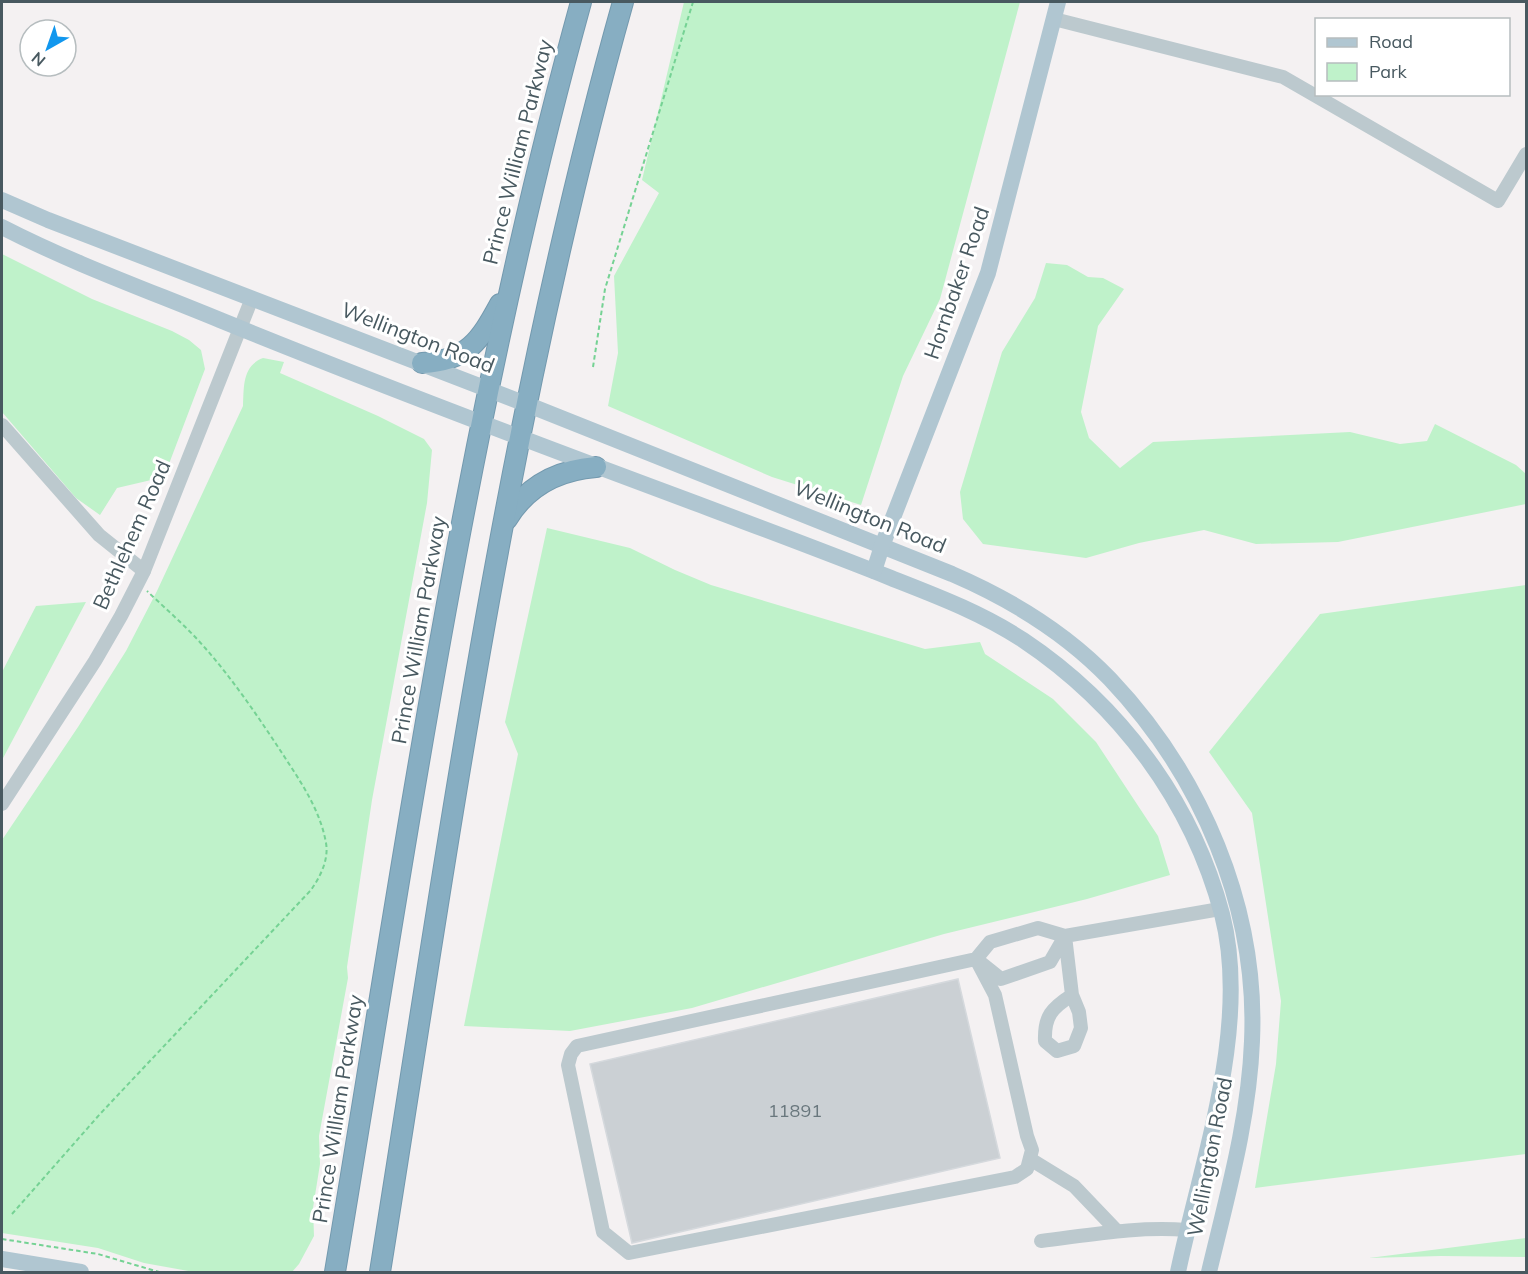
<svg xmlns="http://www.w3.org/2000/svg" width="1528" height="1274" font-family="Mulish,sans-serif">
<style>
.green{fill:#bff2ca}
.building{fill:#cbd0d4;stroke:#d5d9dd;stroke-width:1.5}
.lines{fill:none;stroke-linecap:round;stroke-linejoin:round}
.highway-casing{stroke:#7399ae;stroke-width:22}
.path{stroke:#75d294;stroke-width:2;stroke-dasharray:4.5 3;stroke-linecap:butt}
.minor{stroke:#bcc9ce;stroke-width:14}
.major{stroke:#b0c6d1;stroke-width:16}
.highway{stroke:#87aec2;stroke-width:20}
.labels{text-anchor:middle;stroke-width:6;stroke-linejoin:round;paint-order:stroke}
.number-label{font-size:18px;fill:#69777d}
.street-label{font-size:21px;fill:#485960;stroke:#fff}
</style>
<rect width="100%" height="100%" fill="#f4f1f2"/>
<g class="green">
<path d="M684 2H1020L940 299 903 376 861 505 772 477 608 406 618 353 614 276 659 193 642 180Z"/>
<path d="M2 254 92 299 172 331 189 340 201 350 205 369 164 477 117 488 100 515 76 498 2 412Z"/>
<path d="M1046 263 1067 265 1088 277 1103 278 1124 289 1098 326 1081 412 1089 438 1120 468 1153 442 1350 432 1400 444 1427 441 1435 424 1516 465 1526 474V504L1338 542 1256 544 1204 530 1139 543 1086 558 983 544 963 519 960 492 1002 352 1035 298Z"/>
<path d="M263 358 284 362 280 373 378 416 424 439 432 450 427 503 372 800 347 967 348 978 319 1136 320 1164 313 1208 314 1236 299 1264 292 1272H194L144 1263 98 1248 2 1233V840L78 727 126 651 157 591 243 406C244 387 242 366 263 358Z"/>
<path d="M547 528 630 548 675 570 711 585 925 649 980 642 985 654 1053 699 1096 742 1158 836 1170 875 1087 899 944 934 692 1008 570 1031 464 1026 518 754 505 722Z"/>
<path d="M1526 585V1154L1255 1188 1276 1064 1281 1001 1252 813 1209 752 1320 614Z"/>
<path d="M86 602 2 760V672L36 606Z"/>
<path d="M1526 1238V1257L1441 1256 1369 1258Z"/>
</g>
<path class="building" d="M958 979 1000 1158 632 1243 590 1064Z"/>
<g class="lines">
<g class="highway-casing">
<g id="highway">
<path d="M422 363C467 361 480 341 500 304"/>
<path d="M507 519C527 486 558 470 596 467"/>
<path d="M335 1272C406 847 466 418 581 2"/>
<path d="M380 1272C448 847 506 418 623 2"/>
</g>
</g>
<g class="path">
<path d="M593 367 605 289 693 2"/>
<path d="M12 1214 100 1114 311 890C320 877 329 860 326 843 320 809 300 781 282 753 259 718 234 681 206 649 188 628 167 610 147 591"/>
<path d="M2 1239 98 1254 159 1272"/>
</g>
<g class="minor">
<path d="M1054 19 1283 77 1498 201 1526 154"/>
<path d="M2 425 99 535 144 571"/>
<path d="M2 804 95 661 121 616 144 571 252 298"/>
<path d="M1072 995C1052 1008 1044 1016 1045 1041L1057 1051 1074 1046 1081 1028 1079 1012 1072 995 1065 936 1038 928 990 942 976 959 577 1046 571 1054 568 1065 603 1232 629 1253 1015 1177 1027 1169 1032 1150 1027 1136 995 995 976 959 1001 979 1050 962 1065 936 1220 909"/>
<path d="M1030 1159 1074 1186 1117 1231"/>
<path d="M1041 1241C1090 1235 1138 1226 1187 1230"/>
</g>
<g class="major">
<path d="M2 200 48 220 526 404 952 574C1010 599 1066 633 1110 679 1201 775 1258 907 1252 1041 1249 1120 1227 1196 1209 1272"/>
<path d="M2 227C72 263 147 290 220 320 377 384 536 444 695 503 761 528 826 552 891 578 937 596 982 613 1023 640 1119 704 1192 801 1222 914 1251 1026 1201 1162 1178 1272"/>
<path d="M874 571 882 546 988 273 1058 2"/>
<path d="M2 1259 81 1272"/>
</g>
<use href="#highway" class="highway"/>
</g>
<g class="labels">
<g class="number-label">
<text x="795" y="1117">11891</text>
</g>
<g class="street-label">
<text transform="translate(518 152) rotate(-76)" y="7">Prince William Parkway</text>
<text transform="translate(957 283) rotate(-71)" y="7">Hornbaker Road</text>
<text transform="translate(418 338) rotate(21)" y="7">Wellington Road</text>
<text transform="translate(870 517) rotate(22)" y="7">Wellington Road</text>
<text transform="translate(132 535) rotate(-66)" y="7">Bethlehem Road</text>
<text transform="translate(419 630) rotate(-80)" y="7">Prince William Parkway</text>
<text transform="translate(338 1109) rotate(-81)" y="7">Prince William Parkway</text>
<text transform="translate(1210 1157) rotate(-79)" y="7">Wellington Road</text>
</g>
</g>
<rect width="1528" height="1274" fill="none" stroke="#485960" stroke-width="6"/>
<rect x="1315" y="18" width="195" height="78" fill="#ffffff" stroke="#b6bdbf" stroke-width="1.5"/>
<rect x="1327" y="38" width="30" height="9" fill="#b0c6d1" stroke="#b6bdbf" stroke-width="1.5"/>
<text x="1369" y="48" font-size="18" fill="#485960">Road</text>
<rect x="1327" y="63" width="30" height="18" fill="#bff2ca" stroke="#b6bdbf" stroke-width="1.5"/>
<text x="1369" y="78" font-size="18" fill="#485960">Park</text>
<g transform="translate(48 48) rotate(220)"><circle r="28" fill="#ffffff" stroke="#b6bdbf" stroke-width="1.5"/>
<path d="M0-4.5L10 22L0 15L-10 22Z" fill="#1197ee"/>
<text y="-9" font-size="16" font-weight="bold" text-anchor="middle" fill="#485960">N</text>
</g>
</svg>
